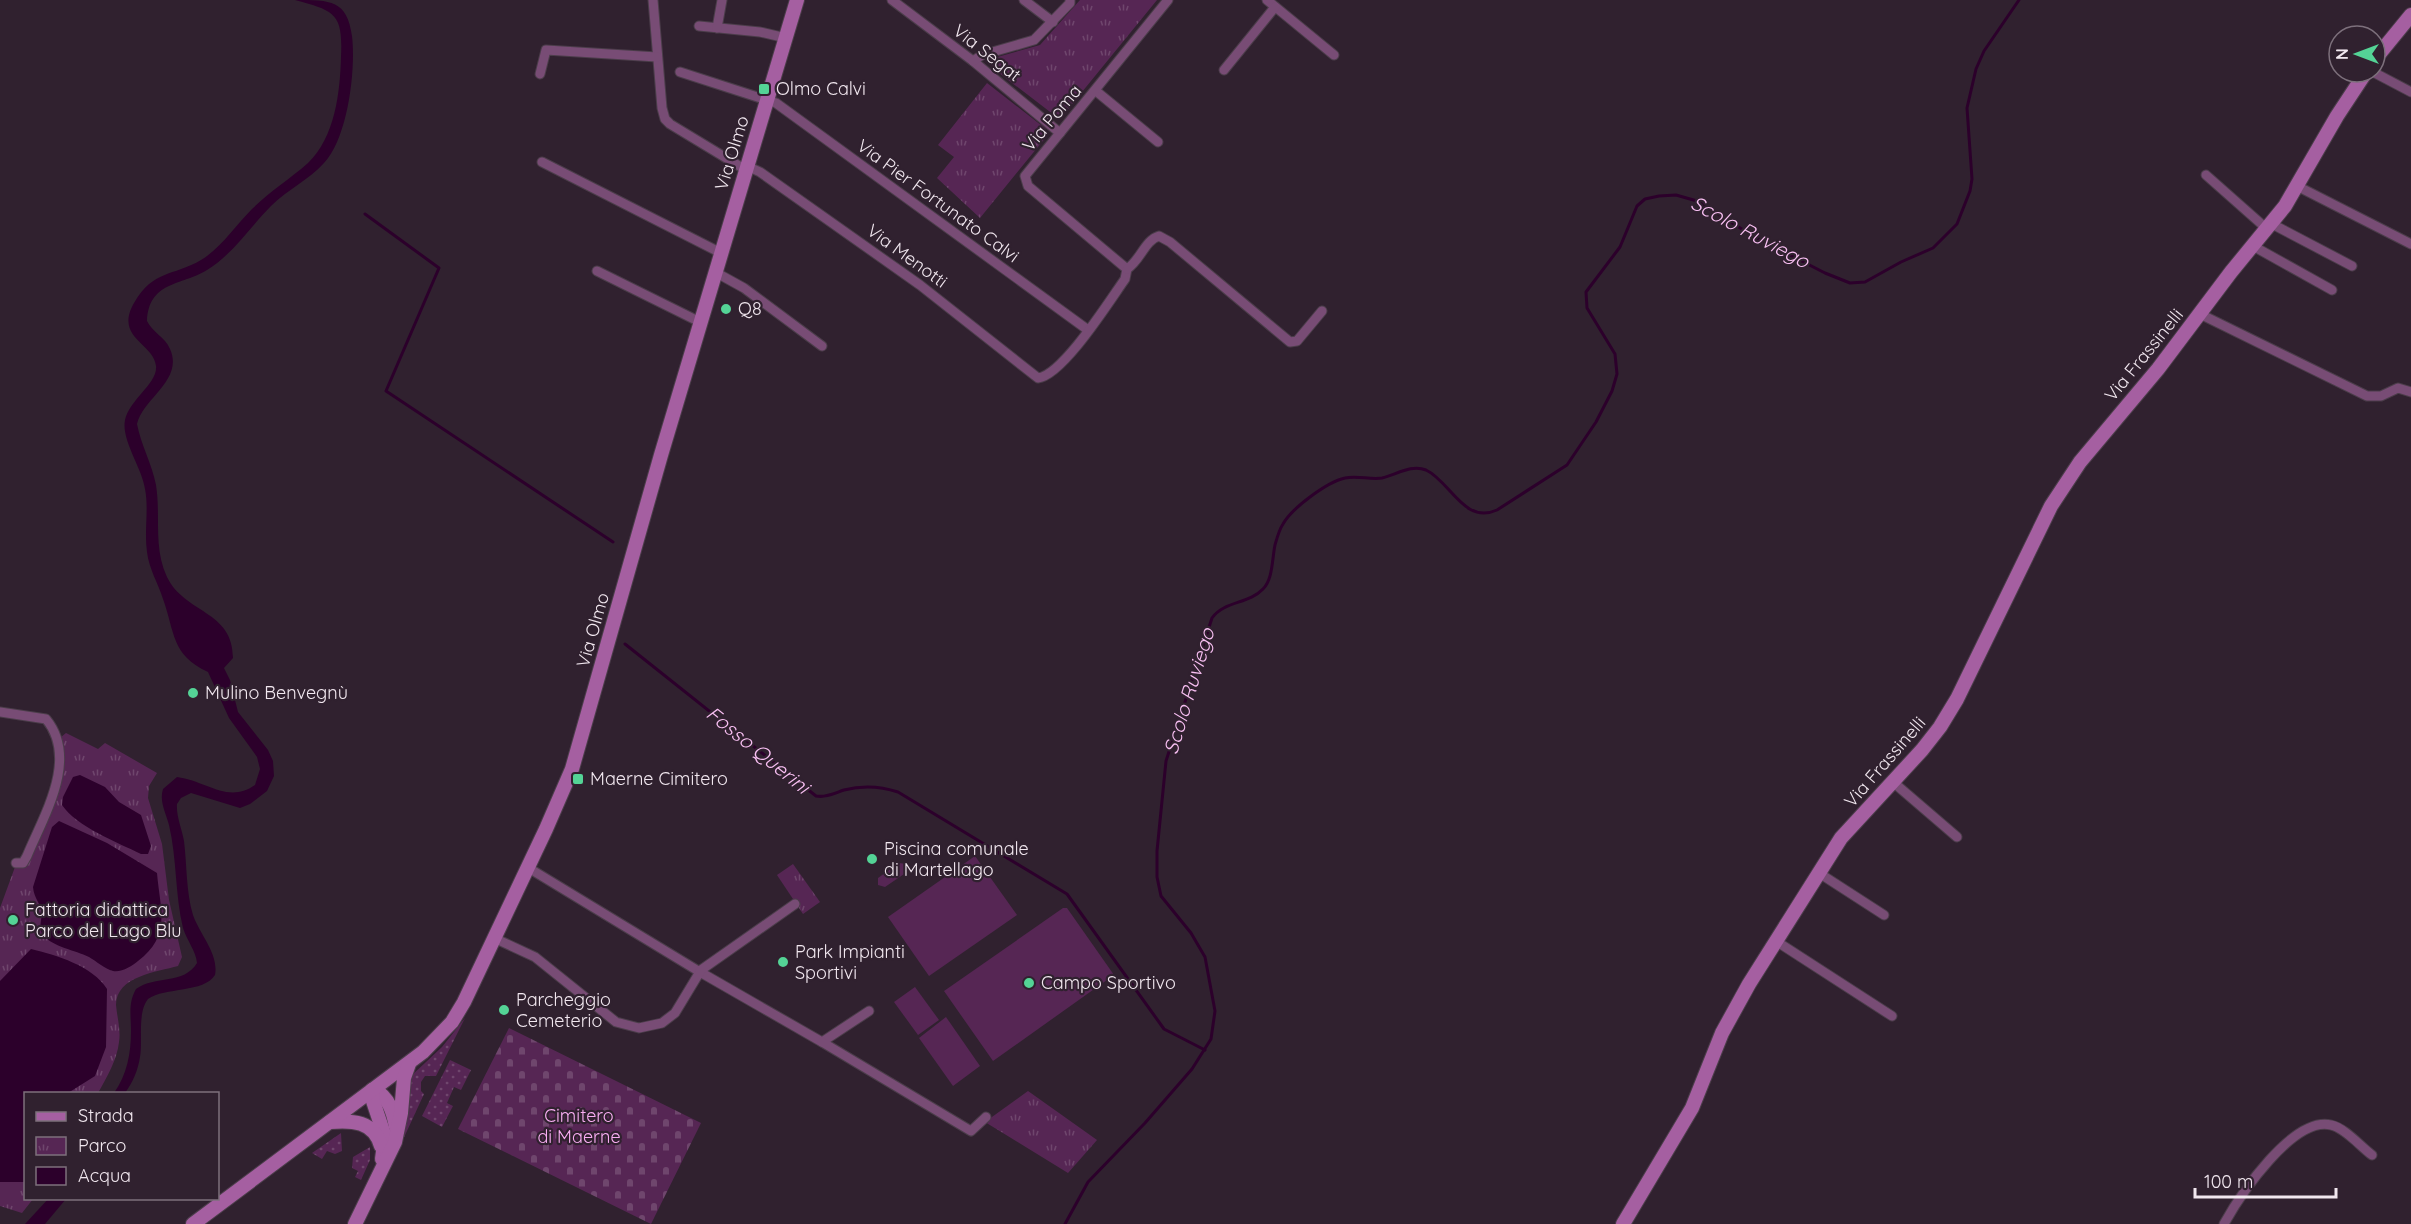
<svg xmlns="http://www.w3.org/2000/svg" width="2411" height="1224" font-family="Quicksand,sans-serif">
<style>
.grass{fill:url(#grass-dots)}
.cemetery{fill:url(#cemetery-stones)}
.park{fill:url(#park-tufts)}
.pitch{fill:#562654}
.water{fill:#2c002b}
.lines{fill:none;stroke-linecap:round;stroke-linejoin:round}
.stream{stroke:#2c002b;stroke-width:3}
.street-casing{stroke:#4b3d4a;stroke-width:11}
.secondary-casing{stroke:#4b3d4a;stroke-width:16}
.street{stroke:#784c75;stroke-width:9}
.secondary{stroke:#a55fa1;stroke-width:14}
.poi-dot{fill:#54d396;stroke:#30212f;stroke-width:2}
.labels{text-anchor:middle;stroke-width:4.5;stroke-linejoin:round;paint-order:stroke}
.street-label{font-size:18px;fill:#f1e7ef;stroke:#30212f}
.poi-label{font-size:18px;fill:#f1e7ef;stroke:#30212f;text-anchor:start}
.park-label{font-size:18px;fill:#faaef4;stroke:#30212f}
.water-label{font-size:20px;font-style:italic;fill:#f8bff2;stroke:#30212f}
</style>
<defs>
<pattern id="grass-dots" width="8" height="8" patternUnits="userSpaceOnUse" patternTransform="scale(1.5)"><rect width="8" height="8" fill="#562654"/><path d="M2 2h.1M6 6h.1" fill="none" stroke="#6f466d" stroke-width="1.8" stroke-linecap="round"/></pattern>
<pattern id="cemetery-stones" width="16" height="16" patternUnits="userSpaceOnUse" patternTransform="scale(1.5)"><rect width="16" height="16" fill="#562654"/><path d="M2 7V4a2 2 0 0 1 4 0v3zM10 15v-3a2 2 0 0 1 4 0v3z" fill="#6f466d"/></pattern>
<pattern id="park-tufts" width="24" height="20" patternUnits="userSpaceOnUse" patternTransform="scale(1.5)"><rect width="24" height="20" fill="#562654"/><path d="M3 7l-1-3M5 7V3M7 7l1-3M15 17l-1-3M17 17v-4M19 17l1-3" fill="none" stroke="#6f466d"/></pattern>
</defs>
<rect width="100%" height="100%" fill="#30212f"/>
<g class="grass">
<path d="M465 1018 436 1076H425L421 1082V1091L424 1094 395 1157 410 1077 442 1047Z"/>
<path d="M450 1060 471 1070 461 1090 454 1087 447 1103 453 1106 442 1127 422 1116Z"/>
<path d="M341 1133 342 1151 335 1154 327 1151 322 1159 312 1153Z"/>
<path d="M370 1147V1160L361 1180 355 1177 358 1171 352 1168 353 1157Z"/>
</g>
<path class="cemetery" d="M509 1028 701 1123 651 1224 458 1129Z"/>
<g class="park">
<path d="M1080 0H1157L1064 114 1058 118 994 69 991 61 994 58 1040 45Z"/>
<path d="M987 83 1046 129V137L980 218 937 178 954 157 938 145Z"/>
<path d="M66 733 98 749 105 743 157 773 149 786 148 798 162 844 169 900 182 957 178 966C157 972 116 976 116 1005 117 1017 121 1030 119 1042 117 1060 107 1077 98 1093L26 1094V1198L33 1199 22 1213 0 1206V908L15 867 25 868 62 775 64 765 60 738Z"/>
<path d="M793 864 820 902 803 914 777 875Z"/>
<path d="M1028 1091 1097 1140 1068 1173 985 1122Z"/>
</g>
<g class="pitch">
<path d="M975 856 1017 915 929 976 888 917Z"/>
<path d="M899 863 907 864V872L885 887 878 885V878Z"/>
<path d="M1063 908H1067L1114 975 993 1061 944 991Z"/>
<path d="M915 987 939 1020 918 1035 894 1002Z"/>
<path d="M946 1017 980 1066 953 1086 919 1038Z"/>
</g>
<g class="water">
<path d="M295 0C331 0 347 0 352 36 356 69 348 138 324 163 309 180 288 189 271 206 251 226 232 255 207 270 181 286 149 281 147 321 152 332 165 337 170 349 184 380 143 398 137 424 141 445 152 464 156 485 161 516 153 547 167 577 185 614 233 610 233 658L224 668 230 680 238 712 268 750 273 761 274 776 267 791 250 804 240 808 191 793 181 798 177 804C176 816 182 829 184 841 187 865 186 892 193 915 200 935 219 954 215 975 204 993 165 987 148 999 137 1013 143 1041 140 1057 138 1070 133 1082 125 1093H114C127 1075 131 1053 131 1031 131 1015 128 1003 136 989 155 975 184 985 197 963 196 951 187 941 183 928 175 895 177 859 169 825 166 813 159 802 163 789L177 777C207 781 228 804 255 785L260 769 257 757 229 718 208 672C171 655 175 632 163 599 158 583 149 569 147 552 144 531 149 509 145 489 142 468 121 440 125 420 129 400 158 383 156 366 154 343 114 338 134 303 154 269 172 277 201 260 221 248 235 226 252 209 269 192 290 179 308 163 335 137 340 93 341 57 343 13 335 11 295 0Z"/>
<path d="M80 775 105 787 119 802 141 815 151 846 148 854H141C117 842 77 827 62 805L63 797 73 777Z"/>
<path d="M59 821 107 843 157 873C160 910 172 935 138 961 132 966 121 973 113 971 105 969 96 961 89 957 75 950 53 947 43 935 38 928 42 919 42 912 41 904 34 899 33 887L52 827Z"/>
<path d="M31 949C56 955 93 966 107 989L106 1047 95 1076 68 1093 26 1094 25 1182H0V981Z"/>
<path d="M49 1198 66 1199 45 1224H25Z"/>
</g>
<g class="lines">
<g class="stream">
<path d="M365 214 439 268 386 391 613 542"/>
<path d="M625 644 816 796C826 798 835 793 844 790 863 785 880 786 898 792L1067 894 1164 1029 1205 1050"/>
<path d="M1065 1224 1088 1182 1145 1123 1192 1069 1211 1039 1215 1011 1205 957 1191 933 1161 896 1157 877V851L1166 761 1212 618C1224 601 1249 604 1263 589 1273 579 1272 559 1275 545 1277 538 1279 530 1283 524 1292 508 1327 482 1345 478 1357 475 1370 480 1382 478 1396 475 1411 464 1426 470 1450 481 1464 525 1497 510L1567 465 1596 422 1612 391 1617 374 1615 354 1587 308 1586 292 1620 247 1637 206 1645 199 1659 196 1676 195 1697 201 1753 236 1825 273 1850 283 1865 282 1901 262 1933 248 1957 224 1970 191 1972 179 1967 108 1976 69 1984 51 2019 0"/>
</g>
<g class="street-casing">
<g id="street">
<path d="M653 0 662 108 665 119 670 124 746 170"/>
<path d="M892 0 973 61 1060 133"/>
<path d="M1024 0 1053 22"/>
<path d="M1267 0 1334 55"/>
<path d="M699 26 760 32 786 38"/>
<path d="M717 28 722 0"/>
<path d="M973 61 982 55 1034 40 1070 3V0"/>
<path d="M1224 70 1275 7"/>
<path d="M680 72 776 103 1088 330"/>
<path d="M2373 72 2411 92"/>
<path d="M540 74 546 50 657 57"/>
<path d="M1096 91 1158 142"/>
<path d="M542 162 721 253"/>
<path d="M747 166 760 172 920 285 1038 378C1063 375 1110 300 1125 279L1127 269"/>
<path d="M2206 175 2267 229"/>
<path d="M2297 186 2411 244"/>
<path d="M2272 224 2352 266"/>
<path d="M2253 246 2332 290"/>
<path d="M1127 269 1028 186 1025 176 1168 0"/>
<path d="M1127 269C1140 261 1145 240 1159 236L1170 242 1290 342 1297 341 1322 311"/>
<path d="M597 271 700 322"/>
<path d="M715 272 744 288 822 346"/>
<path d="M2200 314 2367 396H2381L2398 388 2411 392"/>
<path d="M0 712 46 719C79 759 44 815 27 856L23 863H16"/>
<path d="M1893 782 1957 837"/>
<path d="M527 867 700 972 822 1042 869 1011"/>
<path d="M1819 873 1884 915"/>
<path d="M494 938 535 957 616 1022 639 1028 662 1023 675 1013 701 970 795 904"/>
<path d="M1776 941 1892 1016"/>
<path d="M822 1042 971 1131 986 1117"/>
<path d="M2224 1224C2240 1195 2293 1116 2331 1125 2345 1128 2360 1146 2372 1155"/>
</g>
</g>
<g class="secondary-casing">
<g id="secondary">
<path d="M2375 59 2411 15"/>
<path d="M374 1089C389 1098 393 1111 396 1127"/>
<path d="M372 1090 373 1101 385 1137 382 1159"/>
<path d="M330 1122C352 1120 374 1121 381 1146"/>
<path d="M193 1224 423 1052 452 1022 464 1002 546 829 572 769 661 455 797 0"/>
<path d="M355 1224 395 1142 401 1113 404 1078 409 1064"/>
<path d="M1623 1224 1692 1108 1722 1033 1749 984 1841 838 1922 750 1940 727 1957 699 2051 506 2080 462 2158 369 2231 272 2285 206 2337 116 2366 72"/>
</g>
</g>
<use href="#street" class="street"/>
<use href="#secondary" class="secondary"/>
</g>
<g class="poi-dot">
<rect x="758" y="83" width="12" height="12" rx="3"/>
<circle cx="726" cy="309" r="6"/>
<circle cx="193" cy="693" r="6"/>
<rect x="572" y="773" width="12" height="12" rx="3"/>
<circle cx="872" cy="859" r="6"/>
<circle cx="13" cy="920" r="6"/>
<circle cx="783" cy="962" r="6"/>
<circle cx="1029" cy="983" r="6"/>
<circle cx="504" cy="1010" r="6"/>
</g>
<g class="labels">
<g class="street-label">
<text transform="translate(987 53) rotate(38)" y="6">Via Segat</text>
<text transform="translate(1052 118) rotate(-50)" y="6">Via Poma</text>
<text transform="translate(732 153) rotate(-73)" y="6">Via Olmo</text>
<text transform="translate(938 201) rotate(36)" y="6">Via Pier Fortunato Calvi</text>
<text transform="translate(907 256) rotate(36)" y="6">Via Menotti</text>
<text transform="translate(2144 355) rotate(-51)" y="6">Via Frassinelli</text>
<text transform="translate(593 630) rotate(-74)" y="6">Via Olmo</text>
<text transform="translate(1885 762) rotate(-49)" y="6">Via Frassinelli</text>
</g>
<g class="poi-label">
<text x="776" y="95">Olmo Calvi</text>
<text x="738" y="315">Q8</text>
<text x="205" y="699">Mulino Benvegnù</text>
<text x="590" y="785">Maerne Cimitero</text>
<text x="884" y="855">Piscina comunale<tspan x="884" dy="21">di Martellago</tspan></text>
<text x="25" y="916">Fattoria didattica<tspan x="25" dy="21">Parco del Lago Blu</tspan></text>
<text x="795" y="958">Park Impianti<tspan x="795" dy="21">Sportivi</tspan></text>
<text x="1041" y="989">Campo Sportivo</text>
<text x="516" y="1006">Parcheggio<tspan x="516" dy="21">Cemeterio</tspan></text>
</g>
<g class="park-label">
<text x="579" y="1122">Cimitero<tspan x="579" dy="21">di Maerne</tspan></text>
</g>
<g class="water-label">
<text transform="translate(1750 232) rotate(28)" y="7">Scolo Ruviego</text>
<text transform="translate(1189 691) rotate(-73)" y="7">Scolo Ruviego</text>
<text transform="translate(758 750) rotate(39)" y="7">Fosso Querini</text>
</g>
</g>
<rect x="24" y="1092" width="195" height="108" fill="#30212f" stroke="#7d707c" stroke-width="1.5"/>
<rect x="36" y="1112" width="30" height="9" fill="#a55fa1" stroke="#7d707c" stroke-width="1.5"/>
<text x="78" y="1122" font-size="18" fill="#f1e7ef">Strada</text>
<rect x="36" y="1137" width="30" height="18" fill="url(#park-tufts)" stroke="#7d707c" stroke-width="1.5"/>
<text x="78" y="1152" font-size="18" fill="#f1e7ef">Parco</text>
<rect x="36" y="1167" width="30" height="18" fill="#2c002b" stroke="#7d707c" stroke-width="1.5"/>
<text x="78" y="1182" font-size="18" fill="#f1e7ef">Acqua</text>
<g transform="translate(2357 54) rotate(270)"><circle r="28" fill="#30212f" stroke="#7d707c" stroke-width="1.5"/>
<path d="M0-4.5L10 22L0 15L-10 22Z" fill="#54d396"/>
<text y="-9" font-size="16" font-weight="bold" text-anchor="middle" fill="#f1e7ef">N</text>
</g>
<path d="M2195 1188v9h141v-9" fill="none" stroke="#f1e7ef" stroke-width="3"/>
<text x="2204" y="1188" font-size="18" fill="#f1e7ef" stroke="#30212f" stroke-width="4.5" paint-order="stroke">100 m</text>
</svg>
